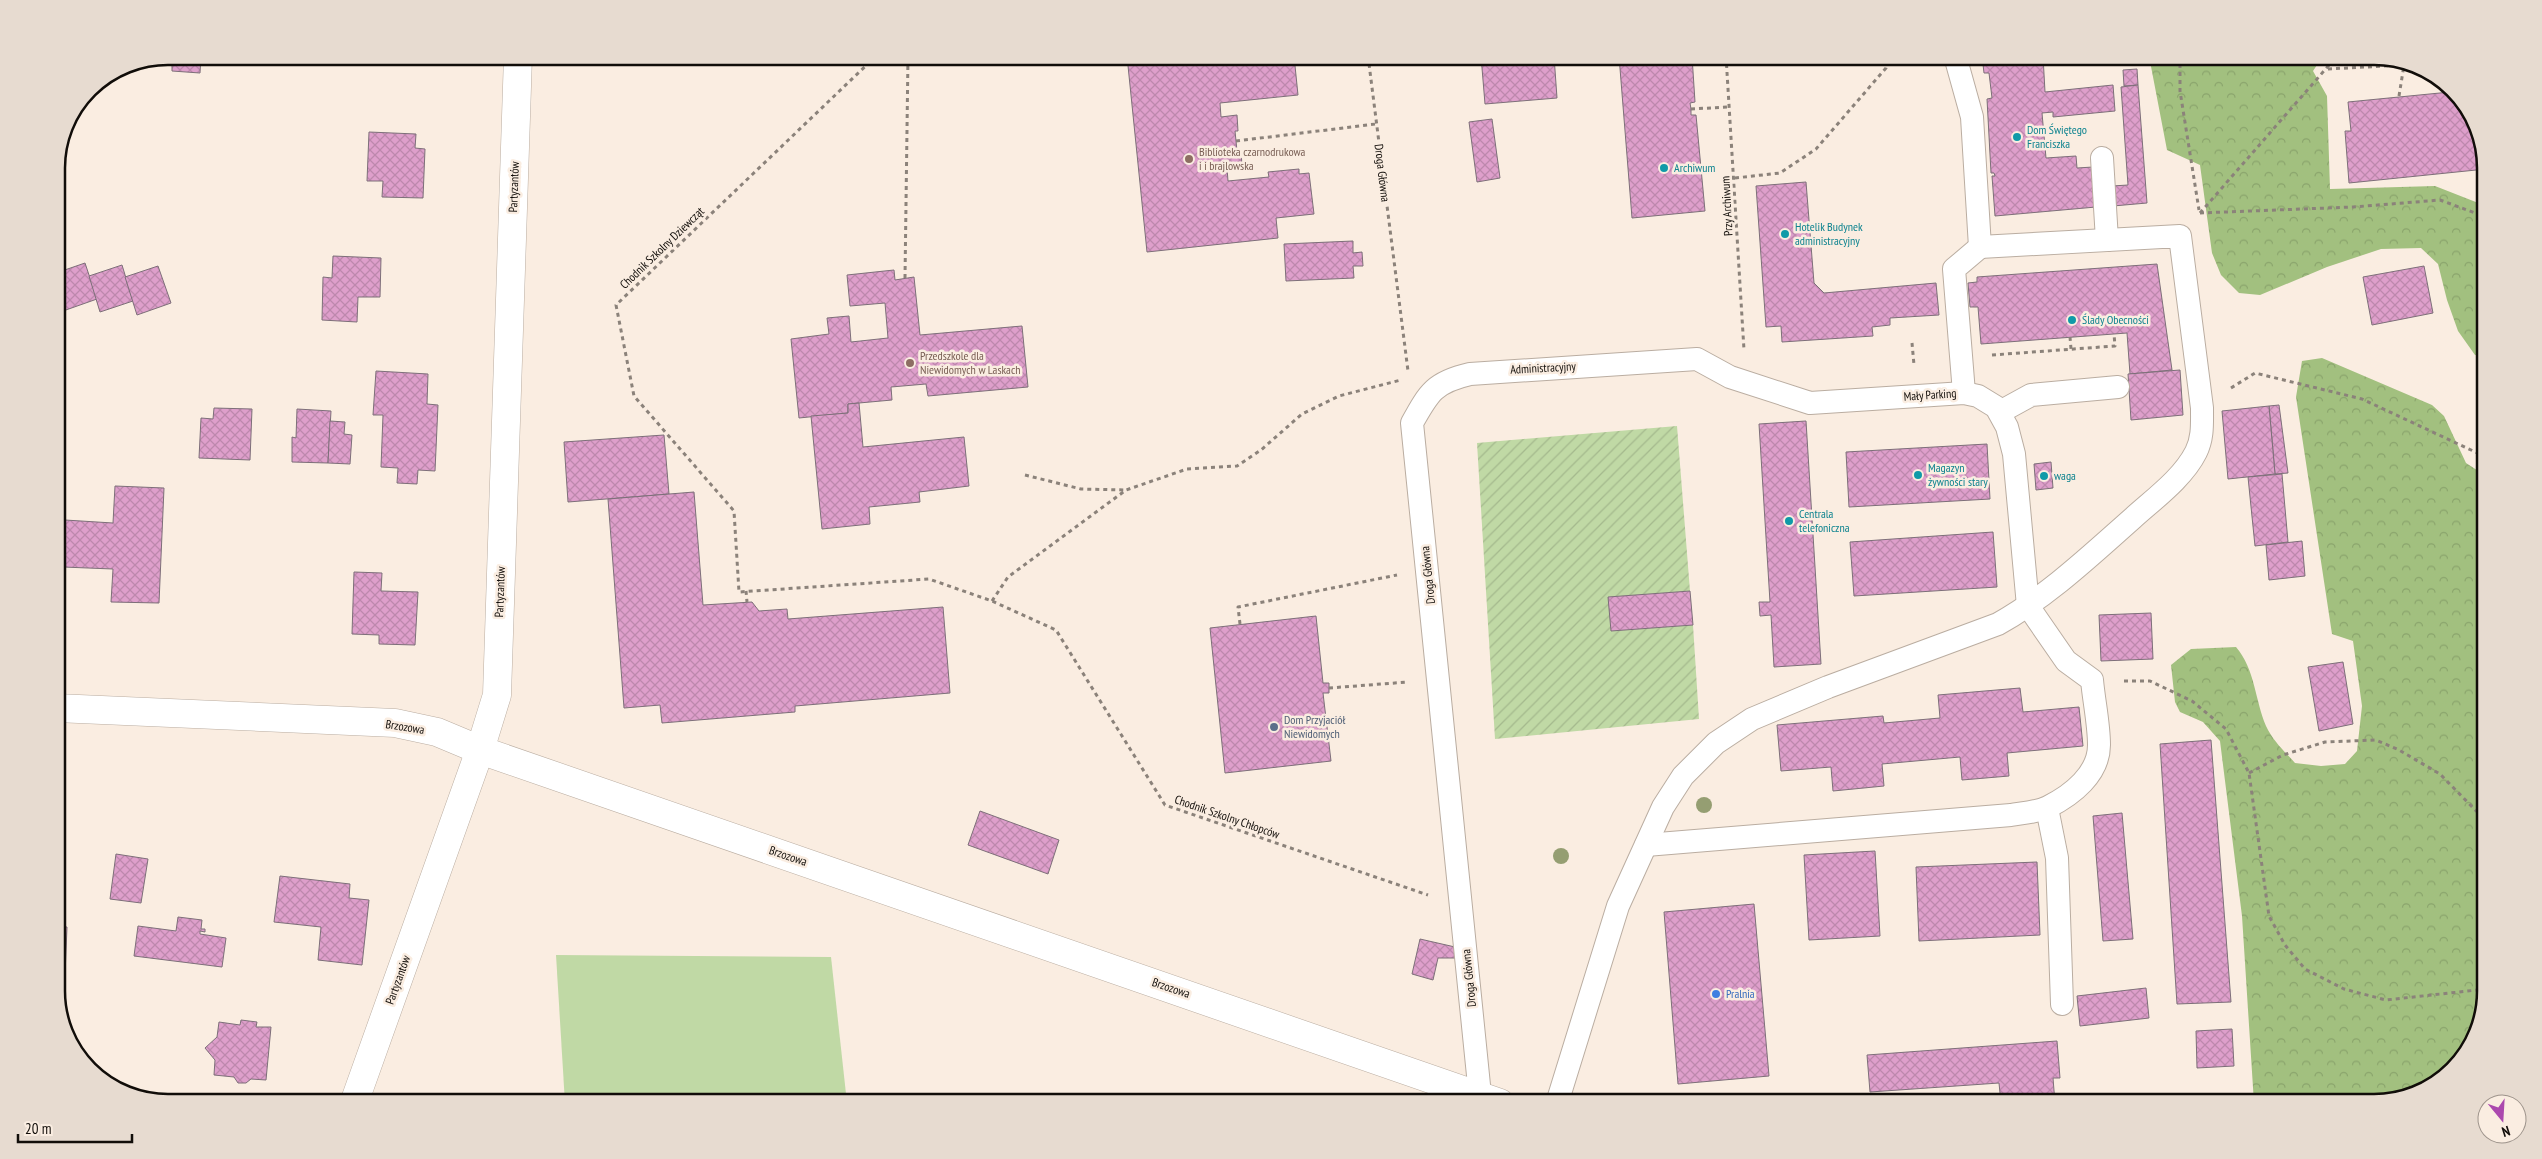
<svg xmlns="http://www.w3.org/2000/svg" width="2542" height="1159" font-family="'PT Sans Narrow',sans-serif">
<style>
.grass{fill:#c0d9a5}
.forest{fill:url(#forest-crowns)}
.garden{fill:url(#garden-furrows)}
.building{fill:url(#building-cross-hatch);stroke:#7d6f79}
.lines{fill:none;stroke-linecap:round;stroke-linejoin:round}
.service-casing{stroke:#baada1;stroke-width:24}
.minor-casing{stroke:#baada1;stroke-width:29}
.path{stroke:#8b827a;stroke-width:3;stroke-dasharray:4 4;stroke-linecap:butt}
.service{stroke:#fff;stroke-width:22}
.minor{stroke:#fff;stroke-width:28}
.tree{fill:#959e72}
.culture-dot{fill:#0f9aa8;stroke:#faede1;stroke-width:2}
.education-dot{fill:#8d6e63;stroke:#faede1;stroke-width:2}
.service-dot{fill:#5c6f8a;stroke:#faede1;stroke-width:2}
.shop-dot{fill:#3f7fe0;stroke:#faede1;stroke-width:2}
.labels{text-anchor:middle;stroke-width:5;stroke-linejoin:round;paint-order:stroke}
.culture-label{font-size:12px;fill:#0d838f;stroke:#faede1;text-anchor:start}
.education-label{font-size:12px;fill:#785e54;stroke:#faede1;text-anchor:start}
.street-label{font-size:12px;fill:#110d09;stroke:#faede1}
.service-label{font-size:12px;fill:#4e5e75;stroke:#faede1;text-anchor:start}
.shop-label{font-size:12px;fill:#366cbe;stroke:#faede1;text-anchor:start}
.rim{fill:none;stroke:#110d09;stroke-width:2.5}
</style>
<defs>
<pattern id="forest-crowns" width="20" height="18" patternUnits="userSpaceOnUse" patternTransform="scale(1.25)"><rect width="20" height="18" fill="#a2c07f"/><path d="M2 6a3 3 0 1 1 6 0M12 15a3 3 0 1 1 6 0" fill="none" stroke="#8aa46c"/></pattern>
<pattern id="garden-furrows" width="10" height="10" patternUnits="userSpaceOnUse" patternTransform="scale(1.25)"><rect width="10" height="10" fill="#c0d9a5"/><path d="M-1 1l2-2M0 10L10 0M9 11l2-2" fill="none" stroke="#a4b98d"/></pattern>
<pattern id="building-cross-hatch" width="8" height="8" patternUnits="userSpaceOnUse" patternTransform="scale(1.25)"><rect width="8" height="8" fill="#de9fcb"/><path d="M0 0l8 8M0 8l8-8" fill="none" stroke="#bd88ad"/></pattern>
</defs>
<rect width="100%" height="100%" fill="#faede1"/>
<path class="grass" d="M556 955 831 957 847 1103H565Z"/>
<g class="forest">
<path d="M2149 56H2323L2313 71 2327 96 2330 189 2435 186 2486 206V357L2475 355 2458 331 2447 300 2438 264 2421 248 2381 249 2327 267 2260 295 2239 293 2221 275 2212 253 2200 165 2167 150Z"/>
<path d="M2322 358 2432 405 2444 416 2466 463 2486 476V991L2477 1034 2436 1084 2374 1103H2254L2242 916 2220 741 2203 722 2180 712 2175 702 2171 665 2191 649 2236 647C2255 669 2255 700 2266 726 2273 741 2285 752 2295 763L2321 766 2345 764 2357 751 2362 706 2353 641 2332 634 2296 397 2302 361Z"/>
</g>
<path class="garden" d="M1677 426 1690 591 1609 597 1611 631 1693 625 1699 719 1495 739 1477 443Z"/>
<g class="building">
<path d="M172 56H201L200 73 172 71Z"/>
<path d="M1127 56H1294L1298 95 1220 103 1221 117 1237 115 1238 131H1235L1237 151H1241L1242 166 1227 168 1228 181 1269 177 1268 172 1299 169V174L1309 173 1314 214 1276 218 1278 238 1147 252Z"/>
<path d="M1481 56H1554L1557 98 1485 104Z"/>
<path d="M1619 56H1692L1695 102 1690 103 1691 109V115H1696L1705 211 1632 218Z"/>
<path d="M1982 56H2043L2045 92 2113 85 2115 111 2053 117V112L2042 113 2046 158 2076 156 2077 168 2093 167 2096 207 1995 216 1992 176H1995L1994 173H1991L1987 99 1992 98 1989 73H1984Z"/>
<path d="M2137 69 2138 85 2124 86 2123 70Z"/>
<path d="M2138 85 2147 203 2113 206 2112 186 2128 185 2121 87Z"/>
<path d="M2450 92 2467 106 2486 161V169L2349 183 2345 131H2351L2348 102Z"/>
<path d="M1492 119 1500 178 1477 182 1469 122Z"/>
<path d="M369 132 416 134 415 148 425 149 423 198 382 197 383 181H367Z"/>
<path d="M1806 182 1814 283 1824 293 1936 283 1939 315 1890 318V325L1872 327 1873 336 1782 342 1781 326 1766 327 1756 186Z"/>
<path d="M1353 241V253L1362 252 1363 266H1353L1354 278 1286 281 1284 244Z"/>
<path d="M333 256 381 258 380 297H358L357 322 322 320 323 277 332 278Z"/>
<path d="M85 263 97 299 63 311 56 288V273Z"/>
<path d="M2157 264 2172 370 2130 374 2127 333 1981 344 1978 307H1970L1968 283 1977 282V277Z"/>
<path d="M122 265 133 301 100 312 89 276Z"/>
<path d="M158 266 171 303 137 315 125 277Z"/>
<path d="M2424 266 2433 313 2372 325 2363 277Z"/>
<path d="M894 270 895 280 914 277 920 335 1022 326 1028 387 928 396 926 384 891 387 892 400 848 404V413L799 418 791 339 829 334 827 318 849 316 851 342 888 338 885 303 850 306 847 275Z"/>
<path d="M2180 370 2183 415 2131 420 2128 374Z"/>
<path d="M376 371 428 374 427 404 438 405 435 471 418 470 417 484 397 483 398 468 381 467 383 415H373Z"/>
<path d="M859 403 863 447 964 437 969 486 919 492 920 502 869 507 870 524 822 529 811 416 848 413V404Z"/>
<path d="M2279 405 2288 473 2275 474 2269 406Z"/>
<path d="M2269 406 2275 474 2228 479 2222 411Z"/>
<path d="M214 408 252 409 250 460 199 458 201 418 213 419Z"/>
<path d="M297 409 331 411 328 463 292 462V437L296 438Z"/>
<path d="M330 421 345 422 344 434 352 435 350 464 328 463Z"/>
<path d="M1806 421 1821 664 1774 667 1771 615 1760 616 1759 602H1770L1759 424Z"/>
<path d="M664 435 669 494 568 502 564 442Z"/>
<path d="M1987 444 1990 499 1849 507 1846 452Z"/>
<path d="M2051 462 2053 488 2036 490 2034 464Z"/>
<path d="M2282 474 2288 542 2255 546 2248 477Z"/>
<path d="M115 486 164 488 159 603 111 602 113 569 63 567 65 520 113 523Z"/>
<path d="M694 492 703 605 752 602 759 611 787 609 788 619 943 607 950 693 795 706V712L662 723 660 705 624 708 608 499Z"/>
<path d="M1993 532 1997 587 1854 596 1850 542Z"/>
<path d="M2302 541 2305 576 2269 580 2266 545Z"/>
<path d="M354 572 382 573 381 591 418 592 415 645 379 644V635L352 634Z"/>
<path d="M1690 591 1693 625 1611 631 1608 597Z"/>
<path d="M2151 613 2153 659 2101 661 2099 615Z"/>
<path d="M1316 616 1323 683H1329V693H1323L1331 761 1225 773 1210 628Z"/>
<path d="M2343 662 2353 724 2319 731 2308 667Z"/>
<path d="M2020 688 2023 712 2079 707 2083 746 2007 753 2009 776 1962 780 1960 757 1882 764 1884 786 1833 791 1831 767 1781 771 1777 725 1883 716 1884 723 1940 718 1938 695Z"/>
<path d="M2211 740 2231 1002 2177 1004 2160 744Z"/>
<path d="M980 811 1059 840 1048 874 968 845Z"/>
<path d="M2122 813 2133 939 2103 941 2093 816Z"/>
<path d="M1875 851 1880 936 1809 940 1804 855Z"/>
<path d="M116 854 148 859 141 903 110 899Z"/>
<path d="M2037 862 2040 935 1919 941 1916 867Z"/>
<path d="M280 876 350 884 349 898 369 900 362 965 318 960 321 927 274 922Z"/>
<path d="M1754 904 1769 1076 1678 1084 1664 912Z"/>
<path d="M178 917 202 920 201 929H205V932L200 931V934L226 938 222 967 134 956 138 926 176 931Z"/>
<path d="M57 926 67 927 65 975H57Z"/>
<path d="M1420 939 1455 947V958H1438L1433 980 1412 974Z"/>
<path d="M2146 988 2149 1018 2080 1026 2077 996Z"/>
<path d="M241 1020 257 1022 256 1027H271L266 1080 251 1079 246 1083H238L234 1077 214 1075 215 1060 205 1048 217 1037 219 1022 240 1025Z"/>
<path d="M2232 1029 2234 1066 2197 1068 2196 1031Z"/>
<path d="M2057 1041 2060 1078H2053L2055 1103H2001L1999 1083 1870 1092 1867 1055Z"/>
</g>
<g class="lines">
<g class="service-casing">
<g id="service">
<path d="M1955 56 1972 117 1980 247"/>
<path d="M2102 158 2107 240"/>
<path d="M1964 393 1954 269 1980 247"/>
<path d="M2000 412 2031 395 2118 387"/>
<path d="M2047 808 2057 858 2062 1004"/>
<path d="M1480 1095 1412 423C1429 392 1435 382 1470 374L1697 359 1730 377 1810 403 1964 393 1978 396 1996 407 2007 427 2014 454 2028 606 2066 661 2092 680C2094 702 2099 724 2099 745 2099 774 2072 795 2048 807 2038 812 2023 813 2011 815L1646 845"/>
<path d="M1557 1103 1618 906 1663 807 1683 776 1716 743 1752 719 1828 687 1998 624C2048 596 2090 556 2133 518 2154 499 2183 478 2196 452 2203 438 2202 424 2202 408L2180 236 1980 247"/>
</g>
</g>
<g class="minor-casing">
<g id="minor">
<path d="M56 708 395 723 437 732 480 750 1500 1103"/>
<path d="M354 1103 480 750 497 695 518 56"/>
</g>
</g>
<g class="path">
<path d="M876 56 616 305 634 396 734 511 739 592 929 579 992 601 1056 630 1165 805 1428 895"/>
<path d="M1368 56 1408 371"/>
<path d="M1726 56 1744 350"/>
<path d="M2180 56V91L2199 210"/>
<path d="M2328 69 2404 65 2405 62"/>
<path d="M2399 96 2404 65"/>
<path d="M1691 109 1729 107"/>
<path d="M1236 141 1376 124"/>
<path d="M1735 178 1780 173 1816 149 1886 68 1890 56"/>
<path d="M2200 213 2353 207 2440 200 2486 217"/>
<path d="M2200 213 2337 56"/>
<path d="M905 278 908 56"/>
<path d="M2070 337 2071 349"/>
<path d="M1912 343 1914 365"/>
<path d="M1992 355 2115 346 2114 334"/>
<path d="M2231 388 2255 373 2362 399 2486 457"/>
<path d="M1025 475 1081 489 1126 490"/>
<path d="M746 591 747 602"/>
<path d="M992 601 1008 577 1126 490 1187 469 1237 466 1261 450 1302 414 1339 396 1401 380"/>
<path d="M1240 624 1238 607 1397 575"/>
<path d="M2124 681H2150L2192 701 2226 729 2249 773 2269 916 2285 945 2305 969 2344 989 2386 1000 2486 989"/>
<path d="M1329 688 1408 682"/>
<path d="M2249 773 2283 755 2325 742 2376 740 2399 750 2440 774 2486 821"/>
</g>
<use href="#service" class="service"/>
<use href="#minor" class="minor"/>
</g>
<g class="tree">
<circle cx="1704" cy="805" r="8"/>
<circle cx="1561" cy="856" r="8"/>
</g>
<g class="culture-dot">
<circle cx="2017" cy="137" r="5"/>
<circle cx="1664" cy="168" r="5"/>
<circle cx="1785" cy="234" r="5"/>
<circle cx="2072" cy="320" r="5"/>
<circle cx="1918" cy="475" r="5"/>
<circle cx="2044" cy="476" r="5"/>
<circle cx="1789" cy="521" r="5"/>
</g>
<g class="education-dot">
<circle cx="1189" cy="159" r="5"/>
<circle cx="910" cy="363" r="5"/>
</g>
<circle class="service-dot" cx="1274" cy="727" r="5"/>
<circle class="shop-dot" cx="1716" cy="994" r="5"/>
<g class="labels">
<g class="culture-label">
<text x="2027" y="134">Dom Świętego<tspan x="2027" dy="14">Franciszka</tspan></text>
<text x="1674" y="172">Archiwum</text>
<text x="1795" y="231">Hotelik Budynek<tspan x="1795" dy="14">administracyjny</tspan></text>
<text x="2082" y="324">Ślady Obecności</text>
<text x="1928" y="472">Magazyn<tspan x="1928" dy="14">żywności stary</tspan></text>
<text x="2054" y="480">waga</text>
<text x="1799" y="518">Centrala<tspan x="1799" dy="14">telefoniczna</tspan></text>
</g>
<g class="education-label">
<text x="1199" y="156">Biblioteka czarnodrukowa<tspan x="1199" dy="14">i i brajlowska</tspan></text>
<text x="920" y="360">Przedszkole dla<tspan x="920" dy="14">Niewidomych w Laskach</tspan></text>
</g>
<g class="street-label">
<text transform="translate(1382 173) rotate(83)" y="4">Droga Główna</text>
<text transform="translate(514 187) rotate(-88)" y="4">Partyzantów</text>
<text transform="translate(1727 206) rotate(-93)" y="4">Przy Archiwum</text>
<text transform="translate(662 248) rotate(-44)" y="4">Chodnik Szkolny Dziewcząt</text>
<text transform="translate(1543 368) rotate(-3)" y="4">Administracyjny</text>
<text transform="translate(1930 395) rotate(-4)" y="4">Mały Parking</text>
<text transform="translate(1428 575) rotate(-96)" y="4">Droga Główna</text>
<text transform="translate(500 592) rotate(-88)" y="4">Partyzantów</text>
<text transform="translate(405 727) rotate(9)" y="4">Brzozowa</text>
<text transform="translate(1227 817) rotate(19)" y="4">Chodnik Szkolny Chłopców</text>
<text transform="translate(788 856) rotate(19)" y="4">Brzozowa</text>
<text transform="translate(1469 978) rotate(-96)" y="4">Droga Główna</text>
<text transform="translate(398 980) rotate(-70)" y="4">Partyzantów</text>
<text transform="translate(1171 988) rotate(19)" y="4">Brzozowa</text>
</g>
<g class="service-label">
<text x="1284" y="724">Dom Przyjaciół<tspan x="1284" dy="14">Niewidomych</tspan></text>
</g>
<g class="shop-label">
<text x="1726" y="998">Pralnia</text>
</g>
</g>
<path d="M0 0H2542V1159H0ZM168 65H2374A103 103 0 0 1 2477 168V991A103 103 0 0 1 2374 1094H168A103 103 0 0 1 65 991V168A103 103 0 0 1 168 65Z" fill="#e7dbd0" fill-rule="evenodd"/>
<path class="rim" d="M168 65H2374A103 103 0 0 1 2477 168V991A103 103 0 0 1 2374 1094H168A103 103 0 0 1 65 991V168A103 103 0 0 1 168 65Z"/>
<g transform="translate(2502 1119) rotate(162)"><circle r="24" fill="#faede1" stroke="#9d938b"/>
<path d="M0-4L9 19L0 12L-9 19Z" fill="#ab48ae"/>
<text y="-8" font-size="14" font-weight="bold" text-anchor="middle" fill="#110d09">N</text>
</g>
<path d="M18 1134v8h114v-8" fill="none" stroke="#110d09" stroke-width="2.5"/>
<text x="25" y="1134" font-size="15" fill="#110d09" stroke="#faede1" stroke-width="4" paint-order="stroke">20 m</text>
</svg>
